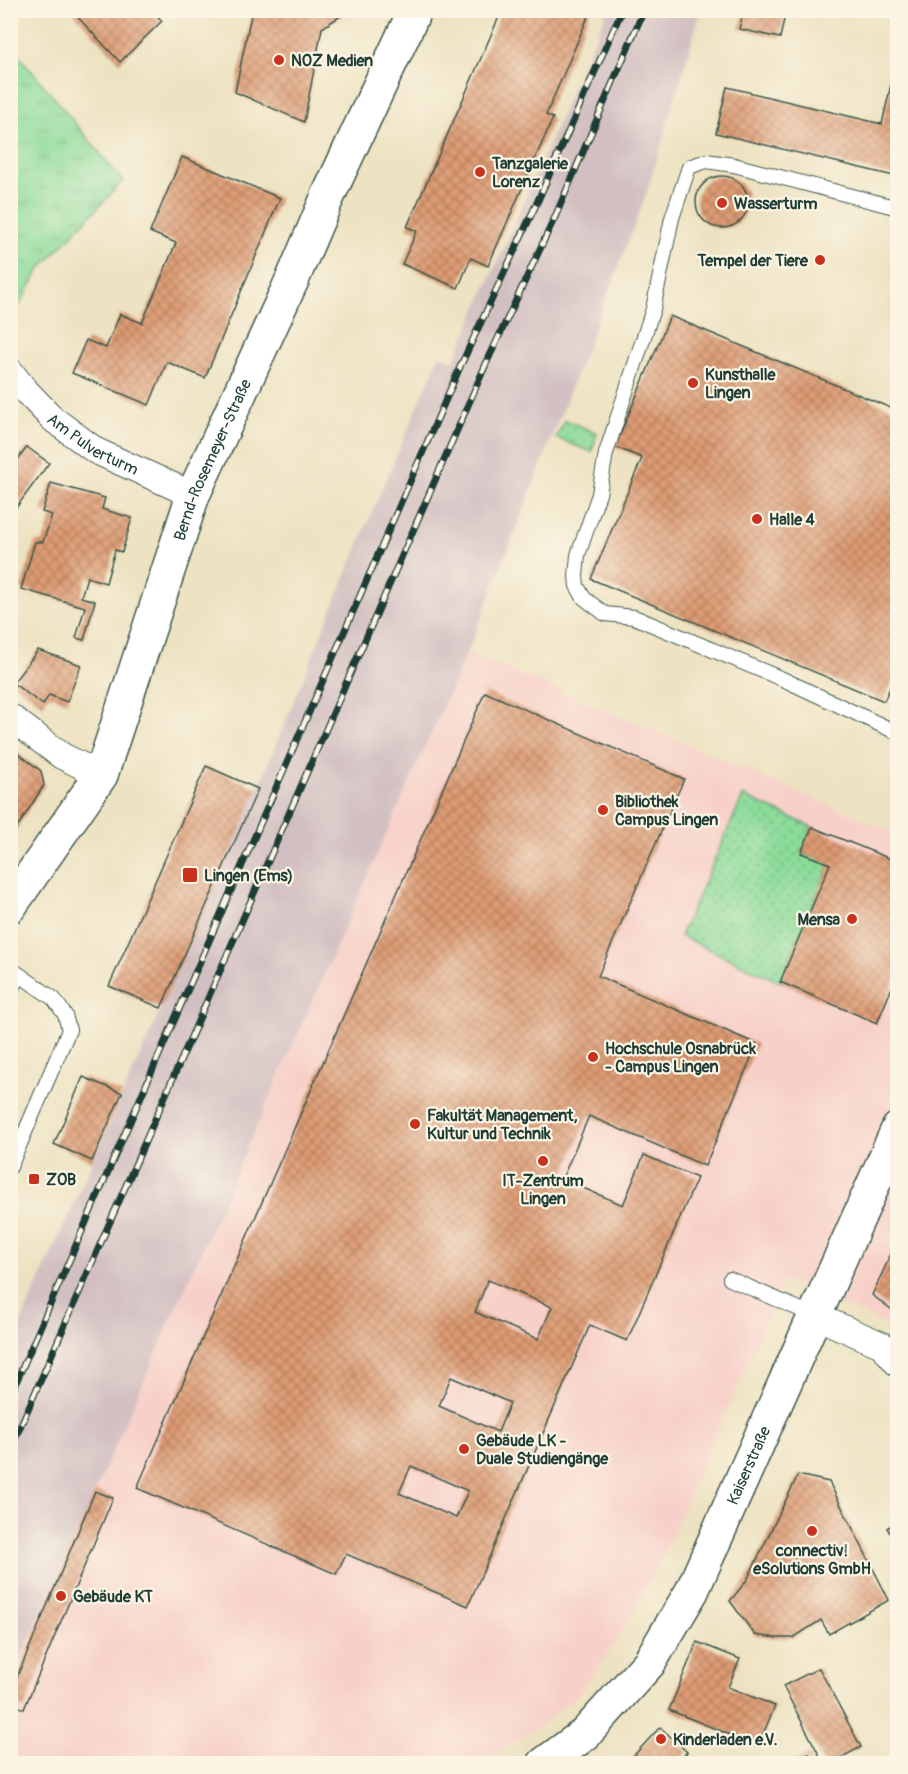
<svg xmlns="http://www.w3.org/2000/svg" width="908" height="1774" font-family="Pangolin,sans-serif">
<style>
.built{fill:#f7d1c9}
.railway{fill:#d2bfc1}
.grass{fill:url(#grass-dots);stroke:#558c67;stroke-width:1.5}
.park{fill:url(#park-tufts);stroke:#558c67;stroke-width:1.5}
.building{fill:url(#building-cross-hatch);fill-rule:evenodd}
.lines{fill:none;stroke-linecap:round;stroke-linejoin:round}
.lane-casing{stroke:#3e5649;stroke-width:16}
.street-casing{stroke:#3e5649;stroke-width:28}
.secondary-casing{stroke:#3e5649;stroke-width:36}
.lane{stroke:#fff;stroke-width:14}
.street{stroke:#fff;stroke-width:26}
.secondary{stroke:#fff;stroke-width:33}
.rail-casing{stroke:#1f3d34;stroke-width:7}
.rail{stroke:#fcf5e5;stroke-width:4.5;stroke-dasharray:14;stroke-linecap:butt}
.poi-dot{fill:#c8321e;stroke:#fcf5e5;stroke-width:2}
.labels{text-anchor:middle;stroke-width:4.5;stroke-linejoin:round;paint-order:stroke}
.poi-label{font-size:16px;font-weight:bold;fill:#1f3d34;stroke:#fcf5e5;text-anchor:start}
.street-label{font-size:16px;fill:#1f3d34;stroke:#fcf5e5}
</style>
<defs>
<pattern id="grass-dots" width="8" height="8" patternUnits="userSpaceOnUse" patternTransform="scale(1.5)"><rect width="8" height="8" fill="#8bdb9a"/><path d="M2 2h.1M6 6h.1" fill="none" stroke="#71b37e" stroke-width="1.8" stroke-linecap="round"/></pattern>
<pattern id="park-tufts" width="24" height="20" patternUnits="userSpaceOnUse" patternTransform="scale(1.5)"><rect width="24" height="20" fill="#8bdb9a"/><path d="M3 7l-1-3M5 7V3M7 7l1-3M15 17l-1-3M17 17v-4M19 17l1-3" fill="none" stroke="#71b37e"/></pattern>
<pattern id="building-cross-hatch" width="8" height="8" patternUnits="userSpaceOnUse" patternTransform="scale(1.5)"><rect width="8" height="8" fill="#de9b73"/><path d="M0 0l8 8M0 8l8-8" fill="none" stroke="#b3805f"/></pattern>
</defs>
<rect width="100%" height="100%" fill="#fcf5e5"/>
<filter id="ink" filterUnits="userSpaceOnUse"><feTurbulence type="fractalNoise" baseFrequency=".0167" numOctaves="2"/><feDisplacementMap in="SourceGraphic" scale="12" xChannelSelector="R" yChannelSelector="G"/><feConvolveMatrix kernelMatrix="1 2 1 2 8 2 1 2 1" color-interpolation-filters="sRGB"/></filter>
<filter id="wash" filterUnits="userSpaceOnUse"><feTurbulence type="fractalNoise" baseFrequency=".008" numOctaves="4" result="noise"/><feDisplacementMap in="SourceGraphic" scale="24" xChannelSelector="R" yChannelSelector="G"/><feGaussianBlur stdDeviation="1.35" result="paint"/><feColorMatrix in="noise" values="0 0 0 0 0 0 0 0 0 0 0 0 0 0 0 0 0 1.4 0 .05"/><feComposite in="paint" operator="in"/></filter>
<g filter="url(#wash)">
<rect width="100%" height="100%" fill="#ede2c1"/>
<path class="built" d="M467 652 897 834V1334L883 1323 784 1280 664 1552 632 1615 604 1659 577 1696 538 1727 497 1752 471 1763 11 1764V1680Z"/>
<path class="railway" d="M607 11H701L645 198 475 634 11 1680V1344L161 1009 109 986 206 766 258 788 367 524 440 355 454 361Z"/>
<g class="grass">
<path d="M565 420 597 433 592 452 556 438Z"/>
<path d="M743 796 812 827 801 853 830 864 780 982 680 936Z"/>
</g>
<path class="park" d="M11 46 123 181 40 269 11 320Z"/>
<g id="blocks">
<g class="building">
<path d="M71 10H152L162 21 120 62Z"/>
<path d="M252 10H350L322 28 304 122 235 92Z"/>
<path d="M502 10H591L546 115 553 118 488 266 471 258 458 288 402 264 417 231 407 227Z"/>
<path d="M744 10H786L780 38 739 29Z"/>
<path d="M895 67 898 68V177L716 133 727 87 882 124Z"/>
<path d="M182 157 280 198 205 378 167 362 149 405 72 373 86 340 106 348 120 314 142 323 176 243 150 232Z"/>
<circle cx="722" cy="202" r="26"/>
<path d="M670 316 898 411V670L884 701 591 579 642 458 615 447Z"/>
<path d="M27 447 49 463 10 516V470Z"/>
<path d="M51 483 105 498 102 509 132 518 122 552 115 550 106 583 87 577 81 597 95 601 84 640 76 638 85 607 21 589 35 542H43L52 515 42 512Z"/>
<path d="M38 650 81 665 67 702 49 695 43 705 13 683Z"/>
<path d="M485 692 684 779 598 976 757 1044 705 1166 589 1116 562 1179 623 1205 644 1155 697 1178 627 1341 590 1325 468 1606 346 1554 336 1574 137 1488ZM488 1280 552 1307 538 1339 475 1312ZM451 1377 510 1403 498 1432 439 1406ZM411 1466 468 1491 456 1518 399 1493Z"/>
<path d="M10 747 41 771 44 785 10 839Z"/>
<path d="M206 766 258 789 161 1008 109 986Z"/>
<path d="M812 827 898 862V973L877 1023 780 982 830 864 801 853Z"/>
<path d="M83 1077 122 1093 92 1161 54 1144Z"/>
<path d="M898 1239V1314L872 1295Z"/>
<path d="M798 1475 829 1482 889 1600 829 1634 821 1620 793 1638H776L755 1635 730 1601 747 1580Z"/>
<path d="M95 1491 113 1498 24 1709 10 1703V1694Z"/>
<path d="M898 1521V1545L887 1528Z"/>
<path d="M697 1642 740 1659 728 1687 775 1706 758 1746 669 1710Z"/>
<path d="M819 1668 861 1747 829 1764H824L783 1686Z"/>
<path d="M660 1727 687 1752 676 1764H626Z"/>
<path d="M809 1754 813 1764H788Z"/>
</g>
</g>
</g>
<g filter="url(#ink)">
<use href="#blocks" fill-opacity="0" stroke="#3e5649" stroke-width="1.5"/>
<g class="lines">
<g class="lane-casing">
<g id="lane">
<path d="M898 208 734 165 706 161 689 167 672 218 653 309 606 453 599 494 578 555 576 576 577 586 584 598 605 614 634 617 787 681 898 733"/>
<path d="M10 968 54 999 65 1015 69 1030 10 1167"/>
<path d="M10 991 20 976"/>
<path d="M730 1279 813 1315"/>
</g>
</g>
<g class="street-casing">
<g id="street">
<path id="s1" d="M10 371 24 389 53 419 96 451 193 495"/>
<path d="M10 717 62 756 101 775"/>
<path d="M813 1315 882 1345 898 1364"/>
</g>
</g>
<g class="secondary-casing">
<g id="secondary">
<path id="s2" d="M10 906 101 775 193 495 293 278 328 196 415 10"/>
<path id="s3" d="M544 1764 585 1734 649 1663 692 1591 898 1129"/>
</g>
</g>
<use href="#lane" class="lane"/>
<use href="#street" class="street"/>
<use href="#secondary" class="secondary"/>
<g class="rail-casing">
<g id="rail">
<path d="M10 1396 460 367 535 207 622 10"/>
<path d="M10 1450 486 364 555 217 644 10"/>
</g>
</g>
<use href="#rail" class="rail"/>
</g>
</g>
<g class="poi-dot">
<circle cx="279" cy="60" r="6"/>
<circle cx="480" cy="172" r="6"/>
<circle cx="722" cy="203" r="6"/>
<circle cx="820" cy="260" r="6"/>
<circle cx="693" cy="383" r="6"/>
<circle cx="757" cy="519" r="6"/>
<circle cx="603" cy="810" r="6"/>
<rect x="182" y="867" width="16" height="16" rx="3"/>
<circle cx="852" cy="919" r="6"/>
<circle cx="593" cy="1057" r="6"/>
<circle cx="415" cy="1124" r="6"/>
<circle cx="543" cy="1161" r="6"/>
<rect x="28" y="1173" width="12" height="12" rx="3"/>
<circle cx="464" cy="1449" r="6"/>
<circle cx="812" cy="1531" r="6"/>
<circle cx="61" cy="1596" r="6"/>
<circle cx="661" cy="1739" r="6"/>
</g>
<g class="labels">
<g class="poi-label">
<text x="291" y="66">NOZ Medien</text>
<text x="492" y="169">Tanzgalerie<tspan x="492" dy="18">Lorenz</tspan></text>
<text x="734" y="209">Wasserturm</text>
<text x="808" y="266" text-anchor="end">Tempel der Tiere</text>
<text x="705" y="380">Kunsthalle<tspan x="705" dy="18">Lingen</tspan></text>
<text x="769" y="525">Halle 4</text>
<text x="615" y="807">Bibliothek<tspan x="615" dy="18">Campus Lingen</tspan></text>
<text x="204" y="881">Lingen (Ems)</text>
<text x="840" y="925" text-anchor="end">Mensa</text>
<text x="605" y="1054">Hochschule Osnabrück<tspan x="605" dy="18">- Campus Lingen</tspan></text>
<text x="427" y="1121">Fakultät Management,<tspan x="427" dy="18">Kultur und Technik</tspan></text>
<text x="46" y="1185">ZOB</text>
<text x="543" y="1186" text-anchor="middle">IT-Zentrum<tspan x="543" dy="18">Lingen</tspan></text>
<text x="476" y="1446">Gebäude LK -<tspan x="476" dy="18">Duale Studiengänge</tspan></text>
<text x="812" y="1556" text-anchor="middle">connectiv!<tspan x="812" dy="18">eSolutions GmbH</tspan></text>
<text x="73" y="1602">Gebäude KT</text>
<text x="673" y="1745">Kinderladen e.V.</text>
</g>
<g class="street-label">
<text dy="6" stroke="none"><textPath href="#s1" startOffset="112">Am Pulverturm</textPath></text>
<text dy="6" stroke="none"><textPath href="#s2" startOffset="494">Bernd-Rosemeyer-Straße</textPath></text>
<text dy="6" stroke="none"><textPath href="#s3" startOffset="368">Kaiserstraße</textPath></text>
</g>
</g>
<rect width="908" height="1774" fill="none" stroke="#fcf5e5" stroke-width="36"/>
</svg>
